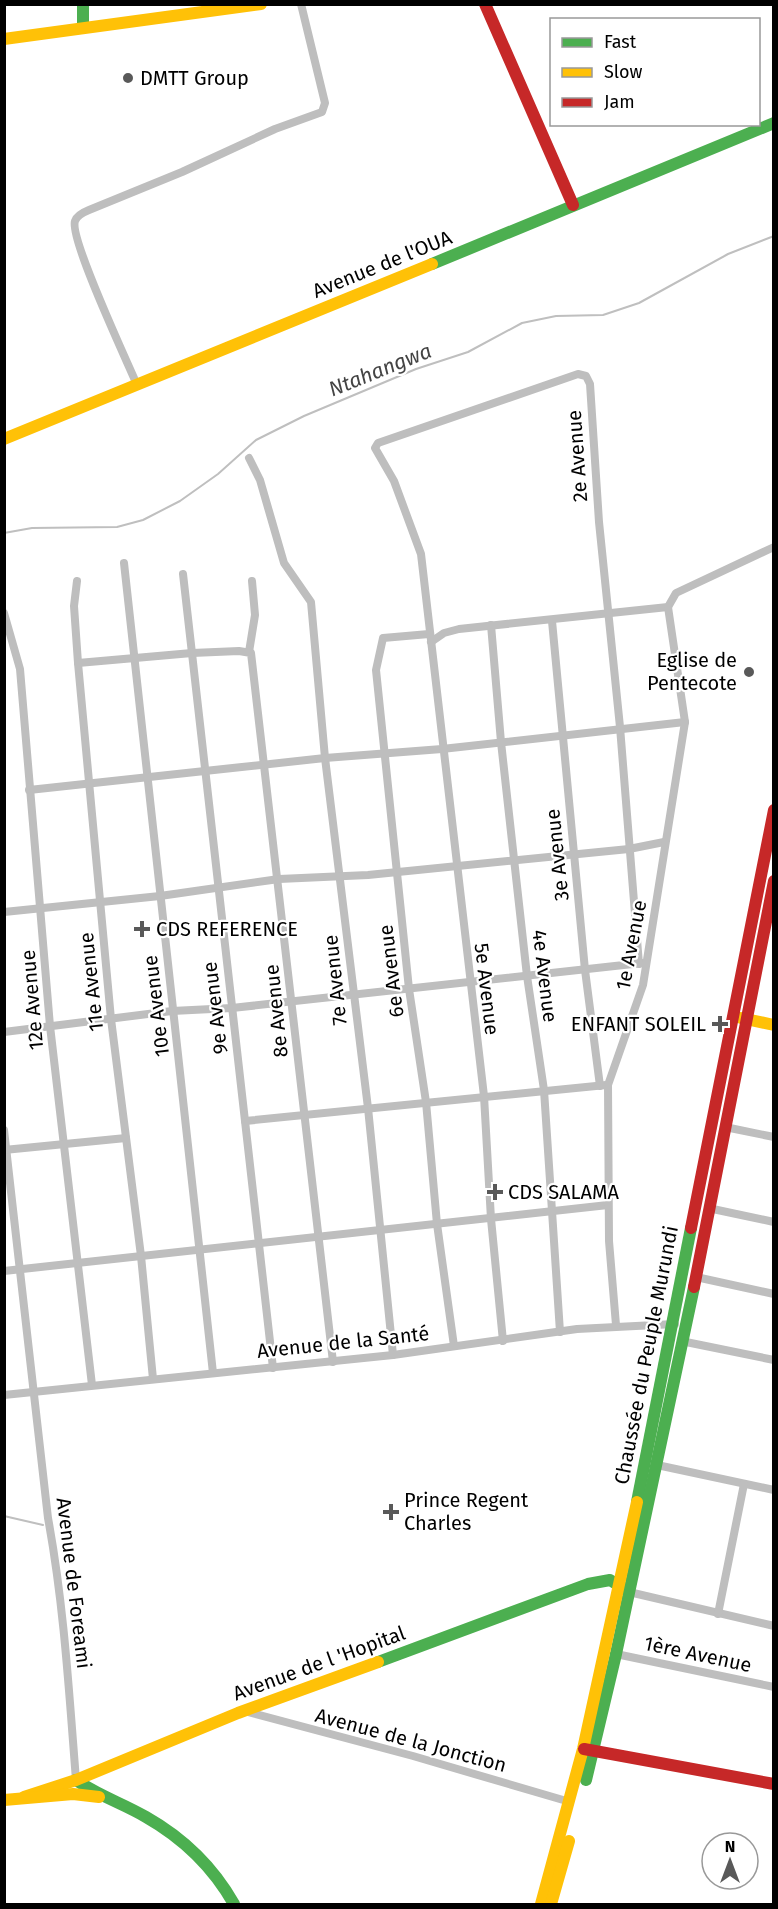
<svg xmlns="http://www.w3.org/2000/svg" width="778" height="1909" font-family="'Fira Sans',sans-serif">
<style>
.lines{fill:none;stroke-linecap:round;stroke-linejoin:round}
.stream{stroke:#bfbfbf;stroke-width:2}
.street{stroke:#bebebe;stroke-width:8}
.fast{stroke:#4caf50;stroke-width:12}
.slow{stroke:#ffc107;stroke-width:12}
.jam{stroke:#c62828;stroke-width:12}
.poi-dot{fill:#595959;stroke:#fff;stroke-width:2}
.labels{text-anchor:middle;stroke-width:4.5;stroke-linejoin:round;paint-order:stroke}
.poi-label{font-size:20px;fill:#000;stroke:#fff;text-anchor:start}
.street-label{font-size:20px;fill:#000;stroke:#fff}
.water-label{font-size:21px;font-style:italic;fill:#444;stroke:#fff}
</style>
<rect width="100%" height="100%" fill="#fff"/>
<g class="lines">
<g class="stream">
<path d="M4 533 32 528 117 527 143 520 180 501 218 474 256 440 304 416 416 369 468 352 522 323 556 316 603 315 639 303 728 254 774 236"/>
<path d="M4 1516 43 1525"/>
</g>
<g class="street">
<path d="M137 385C127 361 69 238 75 221 77 215 84 212 89 210L182 172 275 129 322 112 325 103 301 4"/>
<path d="M249 458 260 480 284 563 311 602 325 758 368 1108 393 1355"/>
<path d="M124 563 213 1373"/>
<path d="M183 574 273 1368"/>
<path d="M77 581 74 606 78 663 111 1019 141 1256 153 1379"/>
<path d="M4 613 20 669 50 1026 92 1385"/>
<path d="M552 621 585 970 600 1086"/>
<path d="M491 625 501 742 527 976 544 1090 560 1332"/>
<path d="M429 634 383 638 376 670 409 989 426 1102 437 1224 454 1346"/>
<path d="M431 642 444 633 459 629 668 607 676 593 774 547"/>
<path d="M249 652 255 615 252 581"/>
<path d="M78 663 192 653 239 651 251 653 333 1362"/>
<path d="M29 790 325 758 442 749 685 722"/>
<path d="M4 912 160 896 279 879 368 875 629 849 664 842"/>
<path d="M4 1032 172 1011 232 1008 642 963"/>
<path d="M245 1121 606 1085"/>
<path d="M725 1127 774 1137"/>
<path d="M4 1130 48 1518C64 1605 69 1692 76 1780"/>
<path d="M4 1150 126 1138"/>
<path d="M708 1208 774 1222"/>
<path d="M4 1271 608 1205"/>
<path d="M696 1277 774 1294"/>
<path d="M616 1325 609 1241 608 1085 643 985 685 722 668 607"/>
<path d="M503 1341 491 1219 484 1096 421 554 394 481 375 448 378 443 578 374 586 376 590 384 599 522 620 727 639 964"/>
<path d="M681 1341 774 1360"/>
<path d="M4 1395 393 1355 577 1329 675 1324"/>
<path d="M657 1465 774 1490"/>
<path d="M629 1592 774 1626"/>
<path d="M718 1614 744 1484"/>
<path d="M616 1654 774 1687"/>
<path d="M244 1711 413 1756 570 1802"/>
</g>
<g class="fast">
<path d="M83 4V28"/>
<path d="M432 264 774 123"/>
<path d="M637 1502 691 1228"/>
<path d="M378 1662 588 1584 610 1580 626 1590"/>
<path d="M76 1780C99 1796 122 1803 146 1817 183 1838 213 1867 234 1904"/>
<path d="M586 1780 616 1654 694 1287"/>
</g>
<g class="slow">
<path d="M4 39 261 4"/>
<path d="M4 439 432 264"/>
<path d="M741 1018 774 1025"/>
<path d="M24 1797 76 1780 238 1713 378 1662"/>
<path d="M4 1800 73 1794 99 1797"/>
<path d="M541 1904 583 1749 637 1502"/>
<path d="M551 1904 569 1841"/>
</g>
<g class="jam">
<path d="M485 4 573 205"/>
<path d="M691 1228 774 810"/>
<path d="M694 1287 774 881"/>
<path d="M584 1749 774 1784"/>
</g>
</g>
<g class="poi-dot">
<circle cx="128" cy="78" r="6"/>
<circle cx="749" cy="672" r="6"/>
<path d="M139 920h6v6h6v6h-6v6h-6v-6h-6v-6h6z"/>
<path d="M717 1015h6v6h6v6h-6v6h-6v-6h-6v-6h6z"/>
<path d="M492 1183h6v6h6v6h-6v6h-6v-6h-6v-6h6z"/>
<path d="M388 1503h6v6h6v6h-6v6h-6v-6h-6v-6h6z"/>
</g>
<g class="labels">
<g class="poi-label">
<text x="140" y="85">DMTT Group</text>
<text x="737" y="667" text-anchor="end">Eglise de<tspan x="737" dy="23">Pentecote</tspan></text>
<text x="156" y="936">CDS REFERENCE</text>
<text x="706" y="1031" text-anchor="end">ENFANT SOLEIL</text>
<text x="508" y="1199">CDS SALAMA</text>
<text x="404" y="1507">Prince Regent<tspan x="404" dy="23">Charles</tspan></text>
</g>
<g class="street-label">
<text transform="translate(382 264) rotate(-22)" y="7">Avenue de l'OUA</text>
<text transform="translate(577 456) rotate(-94)" y="7">2e Avenue</text>
<text transform="translate(557 855) rotate(-96)" y="7">3e Avenue</text>
<text transform="translate(631 945) rotate(-79)" y="7">1e Avenue</text>
<text transform="translate(391 971) rotate(-97)" y="7">6e Avenue</text>
<text transform="translate(545 976) rotate(83)" y="7">4e Avenue</text>
<text transform="translate(335 980) rotate(-96)" y="7">7e Avenue</text>
<text transform="translate(91 982) rotate(-96)" y="7">11e Avenue</text>
<text transform="translate(487 989) rotate(83)" y="7">5e Avenue</text>
<text transform="translate(32 1000) rotate(-95)" y="7">12e Avenue</text>
<text transform="translate(156 1006) rotate(-97)" y="7">10e Avenue</text>
<text transform="translate(215 1008) rotate(-97)" y="7">9e Avenue</text>
<text transform="translate(276 1011) rotate(-96)" y="7">8e Avenue</text>
<text transform="translate(343 1342) rotate(-6)" y="7">Avenue de la Santé</text>
<text transform="translate(646 1355) rotate(-79)" y="7">Chaussée du Peuple Murundi</text>
<text transform="translate(74 1583) rotate(83)" y="7">Avenue de Foreami</text>
<text transform="translate(698 1654) rotate(12)" y="7">1ère Avenue</text>
<text transform="translate(319 1663) rotate(-20)" y="7">Avenue de l 'Hopital</text>
<text transform="translate(411 1740) rotate(15)" y="7">Avenue de la Jonction</text>
</g>
<g class="water-label">
<text transform="translate(380 370) rotate(-22)" y="7">Ntahangwa</text>
</g>
</g>
<rect width="778" height="1909" fill="none" stroke="#000000" stroke-width="12"/>
<rect x="550" y="18" width="210" height="108" fill="#ffffff" stroke="#999999" stroke-width="1.5"/>
<rect x="562" y="38" width="30" height="9" fill="#4caf50" stroke="#999999" stroke-width="1.5"/>
<text x="604" y="48" font-size="18" fill="#000000">Fast</text>
<rect x="562" y="68" width="30" height="9" fill="#ffc107" stroke="#999999" stroke-width="1.5"/>
<text x="604" y="78" font-size="18" fill="#000000">Slow</text>
<rect x="562" y="98" width="30" height="9" fill="#c62828" stroke="#999999" stroke-width="1.5"/>
<text x="604" y="108" font-size="18" fill="#000000">Jam</text>
<g transform="translate(730 1861)"><circle r="28" fill="#ffffff" stroke="#999999" stroke-width="1.5"/>
<path d="M0-4.5L10 22L0 15L-10 22Z" fill="#595959"/>
<text y="-9" font-size="16" font-weight="bold" text-anchor="middle" fill="#000000">N</text>
</g>
</svg>
